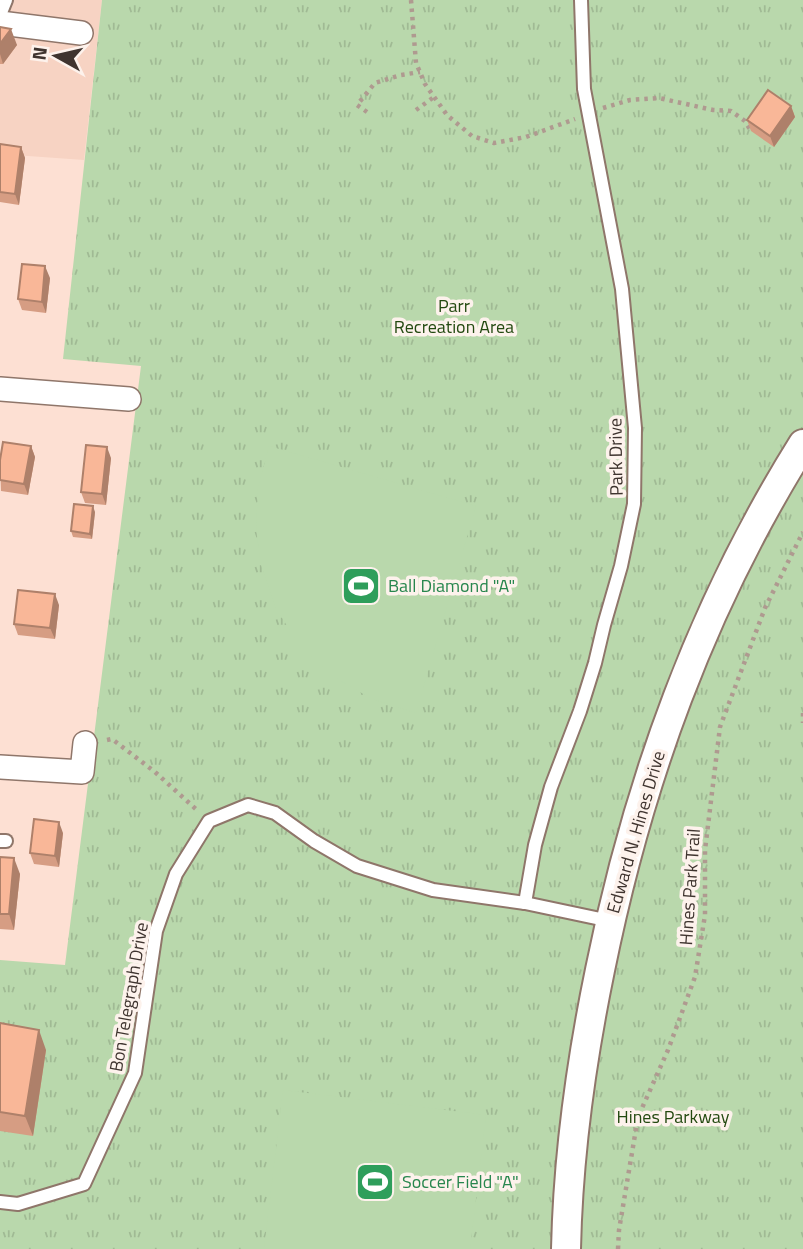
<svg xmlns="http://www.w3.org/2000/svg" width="803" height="1249" font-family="'Titillium Web',sans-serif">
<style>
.built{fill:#f7d3c3}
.park{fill:url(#park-tufts)}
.pitch{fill:#b9d8ac}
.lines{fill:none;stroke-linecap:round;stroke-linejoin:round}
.service-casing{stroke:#8f766a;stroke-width:16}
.minor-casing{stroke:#8f766a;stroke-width:26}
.tertiary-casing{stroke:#8f766a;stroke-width:32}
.path{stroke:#af9a90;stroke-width:4.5;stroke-dasharray:3.5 5;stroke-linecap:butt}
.service{stroke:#fff;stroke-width:12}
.minor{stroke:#fff;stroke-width:23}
.tertiary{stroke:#fff;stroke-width:28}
.wall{fill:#d69d83}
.shaded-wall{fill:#ae806a}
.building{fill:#f9b798;stroke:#ae806a;stroke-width:2}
.labels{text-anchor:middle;stroke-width:7;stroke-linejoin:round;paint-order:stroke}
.park-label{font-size:18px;fill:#234910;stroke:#fdf2ec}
.street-label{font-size:18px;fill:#3f342f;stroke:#fdf2ec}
.leisure-label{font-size:18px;fill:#27864d;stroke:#fdf2ec;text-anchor:start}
</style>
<defs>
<pattern id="park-tufts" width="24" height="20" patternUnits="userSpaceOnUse" patternTransform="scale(1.75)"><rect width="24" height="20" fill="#b9d8ac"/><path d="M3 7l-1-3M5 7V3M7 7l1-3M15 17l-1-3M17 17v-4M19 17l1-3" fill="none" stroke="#a0ba94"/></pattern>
</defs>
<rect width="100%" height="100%" fill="#fde0d3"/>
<path class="built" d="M0 0H102L84 160 0 154Z"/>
<path class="park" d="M102 0H803V1249H0V960L65 965 141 366 63 359Z"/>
<g class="pitch">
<path d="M269 446 476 506 416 713 372 699 334 677 300 646 275 607 261 565 256 529 258 488Z"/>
<path d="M283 1090 486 1115 470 1249H264Z"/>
</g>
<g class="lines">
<g class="service-casing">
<g id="service">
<path d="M0 15 6 0"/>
<path d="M0 841H6"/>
<path d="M525 903 535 845 551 787 580 711 595 663 604 625 621 566 634 504 635 428 622 289 584 89 581 0"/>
<path d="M0 1202 18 1204 84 1184 135 1073 156 931 176 874 209 821 248 805 275 813 314 841 357 866 433 890 525 903 610 921"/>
</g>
</g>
<g class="minor-casing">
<g id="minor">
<path d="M0 23 81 33"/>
<path d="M0 389 129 399"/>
<path d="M0 767 82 772 85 743"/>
</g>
</g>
<g class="tertiary-casing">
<path id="tertiary" d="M566 1249C568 1155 581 1062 600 970 638 782 701 607 803 444"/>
</g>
<g class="path">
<path d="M411 0 416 63 425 84 447 115 472 136 494 143 526 137 575 119"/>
<path d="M603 108 630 100 659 98 713 110 731 111 745 121 751 131"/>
<path d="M416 110 434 97"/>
<path d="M367 112 357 105 375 83 401 75 420 72"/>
<path d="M803 713V723"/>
<path d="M107 740 112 739 155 772 198 811"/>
<path d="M618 1249 619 1230 638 1117 668 1050 695 977 705 915V850L720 727 765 608 803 532"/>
</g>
<use href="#service" class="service"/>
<use href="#minor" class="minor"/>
<use href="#tertiary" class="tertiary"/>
</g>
<g class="wall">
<path d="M0 27 17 45 3 64H0Z"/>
<path d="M791 106 795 117 774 147 751 131 747 120Z"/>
<path d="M0 144 21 147 25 158 19 205 0 202Z"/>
<path d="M50 278 46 313 22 310 18 299Z"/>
<path d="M31 446 35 457 28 495 1 491 0 460Z"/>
<path d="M111 458 106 505 85 503 81 492Z"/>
<path d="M95 512 92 539 73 537 71 531Z"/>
<path d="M59 605 55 639 18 635 14 624Z"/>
<path d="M63 833 59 867 34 864 30 853Z"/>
<path d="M0 857 20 874 14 930 0 929Z"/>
<path d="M0 1023 46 1050 33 1136 0 1131Z"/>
</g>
<g class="shaded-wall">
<path d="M11 29 17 45 3 64 0 54V44Z"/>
<path d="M791 106 795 117 774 147 770 136Z"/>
<path d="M21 147 25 158 19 205 15 194Z"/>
<path d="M45 266 50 278 46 313 42 302Z"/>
<path d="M31 446 35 457 28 495 24 484Z"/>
<path d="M107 447 111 458 106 505 102 494Z"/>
<path d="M93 506 95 512 92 539 90 534Z"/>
<path d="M55 594 59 605 55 639 50 628Z"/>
<path d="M59 822 63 833 59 867 55 856Z"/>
<path d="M14 858 20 874 14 930 9 914Z"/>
<path d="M39 1030 46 1050 33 1136 25 1116Z"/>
</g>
<g class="building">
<path d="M0 27 11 29 0 44Z"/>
<path d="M768 90 791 106 770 136 747 120Z"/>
<path d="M0 144 21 147 15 194 0 192Z"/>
<path d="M22 264 45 266 42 302 18 299Z"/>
<path d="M3 442 31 446 24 484 0 480V460Z"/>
<path d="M86 445 107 447 102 494 81 492Z"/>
<path d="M74 504 93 506 90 534 71 531Z"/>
<path d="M18 590 55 594 50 628 14 624Z"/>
<path d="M34 819 59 822 55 856 30 853Z"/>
<path d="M0 857 14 858 9 914H0Z"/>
<path d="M0 1023 39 1030 25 1116 0 1112Z"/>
</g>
<defs>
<g id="stadium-square" transform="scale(2.0125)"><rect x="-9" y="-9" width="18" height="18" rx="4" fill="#2e9e5b" stroke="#fdf2ec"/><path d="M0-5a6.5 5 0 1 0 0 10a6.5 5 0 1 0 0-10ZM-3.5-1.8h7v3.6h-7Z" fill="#fff"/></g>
</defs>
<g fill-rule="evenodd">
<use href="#stadium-square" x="361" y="586"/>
<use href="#stadium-square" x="375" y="1182"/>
</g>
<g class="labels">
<g class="park-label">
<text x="454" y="312">Parr<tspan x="454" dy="21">Recreation Area</tspan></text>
<text x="673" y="1123">Hines Parkway</text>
</g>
<g class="street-label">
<text transform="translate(616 457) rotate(-91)" y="6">Park Drive</text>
<text transform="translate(636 832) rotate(-74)" y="6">Edward N. Hines Drive</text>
<text transform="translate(690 887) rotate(-86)" y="6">Hines Park Trail</text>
<text transform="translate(129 997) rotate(-80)" y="6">Bon Telegraph Drive</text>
</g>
<g class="leisure-label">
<text x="388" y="592">Ball Diamond "A"</text>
<text x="402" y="1188">Soccer Field "A"</text>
</g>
</g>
<g transform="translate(56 56) rotate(278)" stroke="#fdf2ec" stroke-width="5" paint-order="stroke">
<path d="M0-5L12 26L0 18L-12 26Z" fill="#3f342f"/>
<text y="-10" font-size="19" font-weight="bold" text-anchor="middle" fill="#3f342f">N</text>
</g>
</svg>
